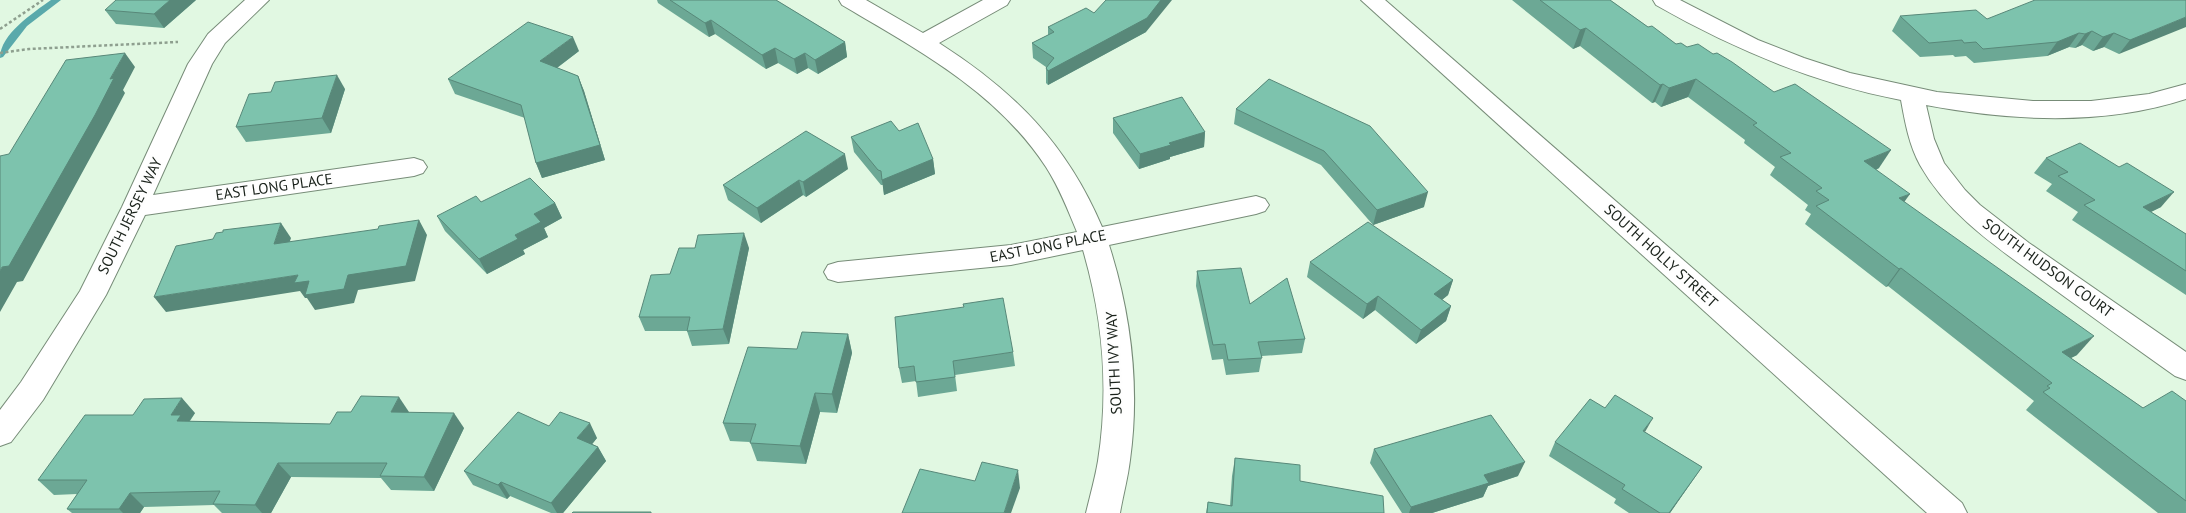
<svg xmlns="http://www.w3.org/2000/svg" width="2186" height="513" font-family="'PT Sans',sans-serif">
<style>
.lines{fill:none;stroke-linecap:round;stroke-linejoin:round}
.stream{fill:#59a9ab;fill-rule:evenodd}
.minor-casing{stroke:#778c78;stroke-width:2}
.secondary-casing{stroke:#778c78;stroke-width:2}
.path{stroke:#8e9f8f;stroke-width:2.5;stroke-dasharray:3 2.5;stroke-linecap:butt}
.minor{fill:#fff;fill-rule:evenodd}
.secondary{fill:#fff;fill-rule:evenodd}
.wall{fill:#6ca895}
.shaded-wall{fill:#588879}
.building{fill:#7dc3ad;stroke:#588879}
.labels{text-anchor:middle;stroke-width:5;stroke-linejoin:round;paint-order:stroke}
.street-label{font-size:15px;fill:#1a221b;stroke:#fefefe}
</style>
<rect width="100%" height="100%" fill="#e1f8e2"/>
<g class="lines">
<path class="stream" d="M51 0H61L27 26 3 57 0 58C0 34 33 13 51 0Z"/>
<g class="minor-casing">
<g id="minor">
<path d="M245 0H269L225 43 212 64 153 195 414 158 423 161 427 167 423 173 414 176 145 215 106 295 43 400 11 442 0 446V410L21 382 80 291 122 207 188 64 208 34Z"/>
<path d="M839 0H866L923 33 983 0H1010L1007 5 939 43C1014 91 1067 144 1102 227L1256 196 1265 199 1269 205 1265 211 1256 214 1109 245C1131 314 1140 388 1130 460 1128 478 1123 495 1120 513H1086C1090 496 1095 479 1098 461 1109 391 1103 318 1083 250L1011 265 838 282 828 279 824 272 828 265 838 262 1011 245 1077 232C1068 210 1059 187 1046 167 997 92 917 49 842 5Z"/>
<path d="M1653 0H1680L1758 40 1804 58 1850 73 1937 92 2033 101H2091L2149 94 2186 84V99C2104 126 2010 121 1926 105L1934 139 1944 163 1965 190 1980 205 2029 243 2186 352V380L2175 376C2131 345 2087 313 2043 281 1997 247 1949 216 1920 165 1909 145 1905 122 1901 100 1814 83 1733 49 1656 5Z"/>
</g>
</g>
<g class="secondary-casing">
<path id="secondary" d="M1361 0H1385L1962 503 1967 513H1927Z"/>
</g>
<g class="path">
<path d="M0 29 43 0"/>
<path d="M0 53 29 49 178 42"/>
</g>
<use href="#minor" class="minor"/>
<use href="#secondary" class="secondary"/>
</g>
<g class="wall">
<path d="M196 0 164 28 116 24 105 10Z"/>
<path d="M657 0H776L845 42 847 57 818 74 808 68 797 74 778 63 766 69 715 34 709 37 658 3Z"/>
<path d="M1512 0H1610L1648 27 1676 44 1687 47 1879 168 1876 170 1904 202 2077 355 2071 358 2143 408 2186 401V513H2158L2026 410 2034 401 1888 286 1886 287 1805 224 1811 214 1805 210 1808 205 1770 175 1775 167 1744 143 1745 140 1688 97 1661 107 1655 102 1652 103 1580 46 1573 49Z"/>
<path d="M2186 0 2119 54 2104 47 2093 51 2082 45 2075 48 2069 47 2047 56 1974 63 1966 56 1955 57 1953 55 1920 57 1892 31 1900 16 1987 19Z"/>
<path d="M1094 13 1146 32 1048 85 1046 83V67L1033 58 1032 43 1048 35V27Z"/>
<path d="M579 51 557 68 578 76 584 91 605 160 542 178 536 163 525 118 455 94 448 79Z"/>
<path d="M1269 79 1424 207 1373 225 1321 165 1234 124 1236 109Z"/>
<path d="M345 89 331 133 246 142 236 127 271 92Z"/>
<path d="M1113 118 1205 132 1204 147 1170 157V159L1139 169 1113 133Z"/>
<path d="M899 131 933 159 935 174 884 195 883 185H881L854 152 851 137Z"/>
<path d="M2046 158 2161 207 2151 212 2186 234V295L2072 220 2078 212 2046 191 2052 184 2034 173Z"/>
<path d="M848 169 806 197 803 195 761 223 728 200 723 185Z"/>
<path d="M481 202 555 203 562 218 544 228 548 237 523 250 525 254 487 274 445 231 437 216Z"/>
<path d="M749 248 729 344 692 346 687 331H645L639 317 670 274Z"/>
<path d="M1310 262 1453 280 1448 295 1442 300 1451 306 1446 321 1416 344 1375 310 1363 319 1307 277Z"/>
<path d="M1197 271 1305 339 1302 353 1262 356 1259 372 1226 375 1223 359 1212 360 1196 286Z"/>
<path d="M848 334 852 353 837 413 820 412 806 464 757 461 750 442 730 441 723 423 797 349Z"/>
<path d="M1013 352 1015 366 955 375 957 391 918 397 916 381 902 383 899 368Z"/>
<path d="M408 412 464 428 434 491 391 490 381 478 291 477 271 513H222L214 505 144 507 140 513H72L67 509 77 494 54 495 38 480 133 415 195 413 190 421 330 424 409 412Z"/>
<path d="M549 426 597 438 592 444 598 447 606 461 563 513H551L510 496 507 499 473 485 464 471Z"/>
<path d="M1645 432 1702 467 1670 513H1629L1614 503 1616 499 1549 456 1555 442Z"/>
<path d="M1374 449 1518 476 1488 486 1483 497 1432 513H1402L1370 463Z"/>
<path d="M1235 458 1300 481 1384 513H1206L1208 502 1230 506 1232 476Z"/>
</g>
<g class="shaded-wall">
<path d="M170 0H196L164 28 154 14Z"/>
<path d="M1161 0H1172L1146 32 1048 85V71Z"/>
<path d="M2186 17V27L2119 54 2130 40Z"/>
<path d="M711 20 715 34 709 37 705 23Z"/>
<path d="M1586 28 1580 46 1573 49 1580 30Z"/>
<path d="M2092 31 2082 45 2075 48 2085 34Z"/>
<path d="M2079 33 2069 47 2047 56 2057 42Z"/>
<path d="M2114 33 2104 47 2093 51 2103 37Z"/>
<path d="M573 37 579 51 546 76 540 61Z"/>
<path d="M845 42 847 57 818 74 815 60Z"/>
<path d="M775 48 778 63 766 69 762 55Z"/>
<path d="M125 53 135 67 123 90 125 93 106 129 23 281 17 282 0 312V271Z"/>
<path d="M805 53 808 68 797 74 794 59Z"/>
<path d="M337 75 345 89 331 133 322 118Z"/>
<path d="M578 76 584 91 605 160 542 178 536 163Z"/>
<path d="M1696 79 1688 97 1661 107 1669 88Z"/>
<path d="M1663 84 1655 102 1652 103 1660 85Z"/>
<path d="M1205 132 1204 147 1170 157V159L1139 169 1140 154 1169 143Z"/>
<path d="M1891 150 1879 168 1852 180 1864 161Z"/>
<path d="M845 154 848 169 806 197 803 182Z"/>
<path d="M933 159 935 174 884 195 882 180Z"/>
<path d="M799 180 803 195 761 223 757 208Z"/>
<path d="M1428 192 1424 207 1373 225 1377 210Z"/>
<path d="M2174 192 2161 207 2130 222 2143 207Z"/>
<path d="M1910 194 1897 212 1899 198Z"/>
<path d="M555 203 562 218 544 228 548 237 523 250 525 254 487 274 479 259 515 235 534 214Z"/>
<path d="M419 220 427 235 415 281 358 290 354 303 315 310 307 298H305L300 291 166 312 154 297 298 275 309 281 348 275Z"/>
<path d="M281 223 291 238 284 259 274 244Z"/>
<path d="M744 233 749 248 729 344 723 329Z"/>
<path d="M1901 268 1888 286 1886 287 1899 269Z"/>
<path d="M1453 280 1448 295 1430 309 1434 294Z"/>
<path d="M1378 296 1375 310 1363 319 1367 304Z"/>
<path d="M1451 306 1446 321 1416 344 1421 330Z"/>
<path d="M848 334 852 353 837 413 832 394Z"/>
<path d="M2094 336 2077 355 2046 370 2062 352Z"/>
<path d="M815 393 820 412 806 464 800 446Z"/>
<path d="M399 397 409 412 401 426 391 412Z"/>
<path d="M182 398 195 413 188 423 191 435 171 415Z"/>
<path d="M454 413 464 428 434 491 424 477Z"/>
<path d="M1653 418 1645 432 1643 431Z"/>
<path d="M590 423 597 438 585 453 577 438Z"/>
<path d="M598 447 606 461 563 513H557L551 503Z"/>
<path d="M1525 462 1518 476 1488 486 1483 497 1432 513H1409L1411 507 1484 475Z"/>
<path d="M278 463 291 477 271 513H262L255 505Z"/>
<path d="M1702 467 1670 513H1669Z"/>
<path d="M1018 470 1020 488 1011 513H1004Z"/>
<path d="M501 482 510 496 507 499 498 485Z"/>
<path d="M130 493 144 507 140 513H123L119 509Z"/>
</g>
<g class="building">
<path d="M116 0H170L154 14 105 10Z"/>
<path d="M670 0H776L845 42 815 60 805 53 794 59 775 48 762 55 711 20 705 23Z"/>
<path d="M1106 0H1161L1147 18 1048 71 1046 68 1054 58 1032 43 1054 32 1048 27 1086 8 1094 13Z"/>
<path d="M1540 0H1610L1648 27 1652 26 1676 44 1681 43 1687 47 1698 44 1713 54 1717 53 1732 62 1774 92 1795 84 1891 150 1864 161 1910 194 1899 198 2094 336 2062 352 2143 408 2172 391 2186 401V501L2043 392 2050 388 2047 386 2052 383 1901 268 1899 269 1816 206 1829 200 1816 191 1822 188 1780 157 1791 153 1753 125 1757 123 1696 79 1669 88 1663 84 1660 85 1586 28 1580 30Z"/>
<path d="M2035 0H2186V17L2130 40 2114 33 2103 37 2092 31 2085 34 2079 33 2057 42 1983 49 1976 42 1964 43 1962 40 1929 43 1900 16 1976 10 1987 19Z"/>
<path d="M528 22 573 37 540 61 578 76 600 145 536 163 521 105 448 79Z"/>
<path d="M125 53 110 79 114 78 95 115 9 266 2 267 0 271V156L9 154 66 60Z"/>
<path d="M337 75 322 118 236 127 249 94 271 92 275 82Z"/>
<path d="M1269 79 1370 126 1428 192 1377 210 1324 151 1236 109Z"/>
<path d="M1182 97 1205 132 1169 143 1171 145 1140 154 1113 118Z"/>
<path d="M891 121 899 131 918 123 933 159 882 180 881 171 878 170 851 137Z"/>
<path d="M806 131 845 154 803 182 799 180 757 208 723 185Z"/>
<path d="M2080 143 2119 167 2127 163 2174 192 2143 207 2186 234V271L2084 205 2095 200 2058 176 2068 172 2046 158Z"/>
<path d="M530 178 555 203 534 214 541 222 515 235 518 239 479 259 437 216 476 196 481 202Z"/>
<path d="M419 220 406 266 348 275 344 289 305 295 309 281 294 283 298 275 154 297 176 246 213 239 216 233 223 232V230L281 223 274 244 378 229 379 226Z"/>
<path d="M1368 222 1453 280 1434 294 1451 306 1421 330 1378 296 1367 304 1310 262Z"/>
<path d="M744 233 723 329 687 331 690 317H639L651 275 670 274 679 248H695L698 235Z"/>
<path d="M1241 268 1250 304 1287 278 1305 339 1258 342 1262 358 1228 360 1225 344 1213 345 1197 271Z"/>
<path d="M1003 298 1013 352 953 361 955 377 916 382 914 366 899 368 895 317 964 307 963 304Z"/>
<path d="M802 332 848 334 832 394 815 393 800 446 750 443 756 424 723 423 748 347 797 349Z"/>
<path d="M1615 395 1653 418 1643 431 1702 467 1669 513H1660L1622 489 1625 485 1555 442 1590 399 1605 408Z"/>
<path d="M361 396 399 397 391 412 454 413 424 477 380 476 387 463H278L255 505 213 504 220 491 130 493 119 509H67L87 480H38L85 415H133L144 399 182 398 171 415H181L177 421 330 424 337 412H351Z"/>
<path d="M518 412 549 426 560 412 590 423 577 438 598 447 551 503 501 482 498 485 464 471Z"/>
<path d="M1491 415 1525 462 1484 475 1489 483 1411 507 1374 449Z"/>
<path d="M1235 458 1300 465V481L1383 496 1384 513H1207L1208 502 1232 506Z"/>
<path d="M982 462 1018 470 1004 513H902L920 469 975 481Z"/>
<path d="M573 512H651V513H572Z"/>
</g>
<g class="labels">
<g class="street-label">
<text transform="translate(274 187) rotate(-8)" y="5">EAST LONG PLACE</text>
<text transform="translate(130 216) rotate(-64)" y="5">SOUTH JERSEY WAY</text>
<text transform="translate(1048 246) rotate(-11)" y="5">EAST LONG PLACE</text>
<text transform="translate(1661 256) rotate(42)" y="5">SOUTH HOLLY STREET</text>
<text transform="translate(2048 268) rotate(36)" y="5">SOUTH HUDSON COURT</text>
<text transform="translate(1114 363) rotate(-93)" y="5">SOUTH IVY WAY</text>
</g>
</g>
</svg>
